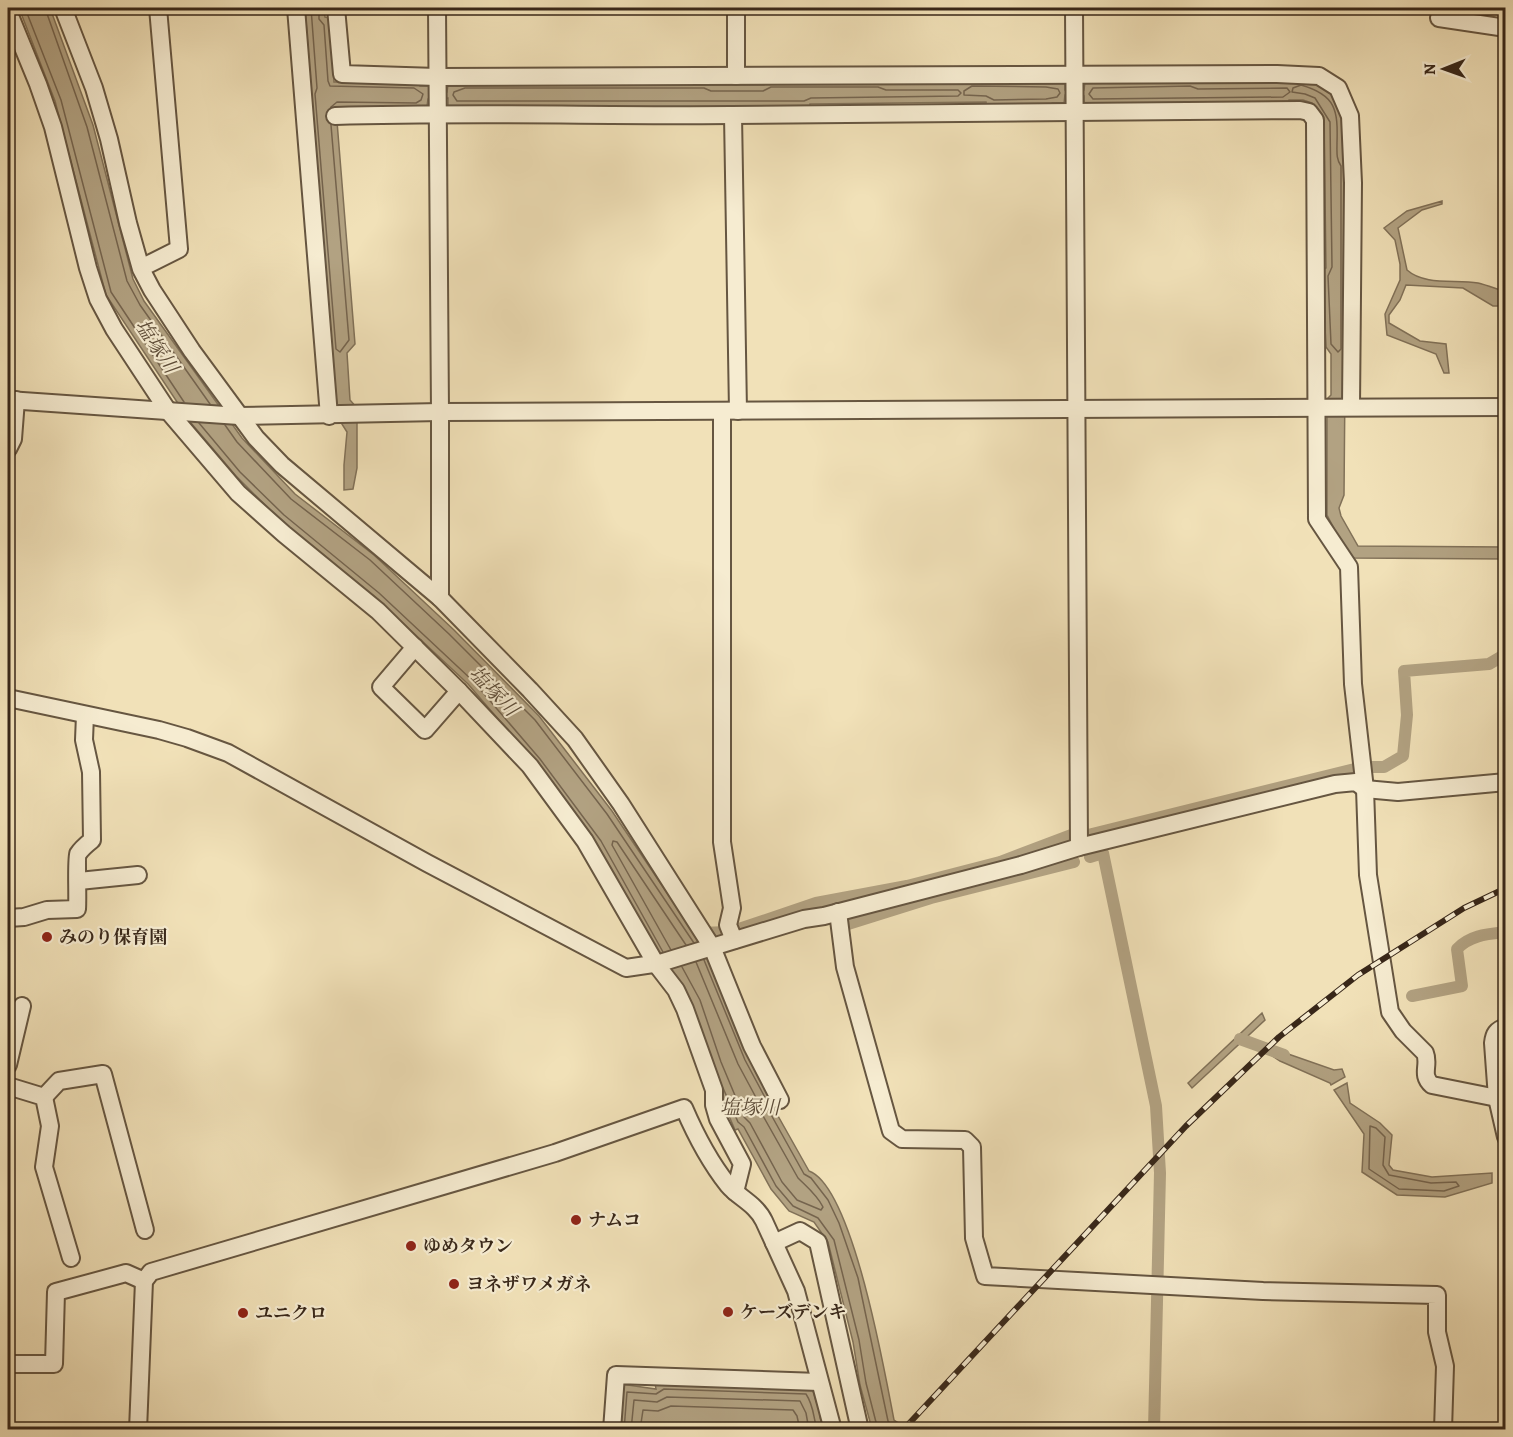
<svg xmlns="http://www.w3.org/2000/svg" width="1513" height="1437" font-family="Alegreya,'Noto Serif JP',serif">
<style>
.water{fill:#b2a282;stroke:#817158;stroke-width:1.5}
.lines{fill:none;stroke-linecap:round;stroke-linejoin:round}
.shore{stroke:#75644e;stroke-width:1.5}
.canal{stroke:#b2a282;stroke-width:12}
.minor-casing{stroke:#665641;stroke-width:20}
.minor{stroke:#f6ecd1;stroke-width:16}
.rail-casing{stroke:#382719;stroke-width:6}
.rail{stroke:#f6ecd1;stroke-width:4;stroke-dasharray:11;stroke-linecap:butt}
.poi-dot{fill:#8f2418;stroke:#f6ecd1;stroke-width:2}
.labels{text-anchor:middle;stroke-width:4.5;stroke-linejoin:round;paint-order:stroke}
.poi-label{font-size:18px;font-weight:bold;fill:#382719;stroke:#f6ecd1;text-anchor:start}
.water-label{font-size:20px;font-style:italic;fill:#5d4c38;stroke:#f6ecd1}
</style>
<rect width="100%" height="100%" fill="#f1e1b8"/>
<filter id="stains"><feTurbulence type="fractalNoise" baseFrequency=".00333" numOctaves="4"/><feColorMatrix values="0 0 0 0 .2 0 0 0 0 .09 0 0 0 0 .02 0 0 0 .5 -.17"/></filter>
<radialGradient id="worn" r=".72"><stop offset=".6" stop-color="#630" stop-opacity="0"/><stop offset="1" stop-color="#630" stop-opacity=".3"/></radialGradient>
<g class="water">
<path d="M19 8H50L93 125 133 279 144 301 242 438 295 494 374 555 454 630 539 716 612 811 700 942 776 1105 773 1107 809 1171C853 1187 885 1374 894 1420L900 1424 902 1429H872L860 1385 853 1342 828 1242 814 1222 789 1211 771 1189 738 1129 735 1130 708 1067 688 1005 535 762 468 684 375 597 280 520 236 476 191 423 106 295 55 101Z"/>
<path d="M305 8H324L325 17 330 18 334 82H420V86H432V92H447L448 85 459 86V82H710V85H764V81H885V84H965L966 80 1065 83V90H1084L1085 82 1314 83C1350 98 1344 126 1343 159L1347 160 1344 495 1339 508 1341 516 1358 546 1505 547V559L1354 558 1348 555 1327 515V399L1331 395V354L1326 347 1322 269 1326 268 1324 124 1318 112 1311 107 1312 103 1303 100H1289L1288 103 1084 105V96L1065 95 1064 103H1052L1051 105 987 107 986 102 810 104V107H448V98L428 99 427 106 336 109 355 344 347 353 350 400 357 408V468L353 489 344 490V465L347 432 340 421 332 373Z"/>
<path d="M1442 201V204L1422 210 1398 228 1407 270C1425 286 1456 279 1478 283 1487 285 1496 289 1506 292L1505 306H1493L1463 288 1406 285 1400 300 1389 315V323L1420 341 1446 344 1449 373H1444L1436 354 1387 335 1385 314 1400 280V264L1395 240 1384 228 1407 211Z"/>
<path d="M1262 1013 1265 1020 1192 1088 1188 1083Z"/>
<path d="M1271 1048 1334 1070 1342 1069 1345 1077 1331 1085 1330 1083 1280 1061 1268 1053Z"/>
<path d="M1347 1083 1350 1103 1380 1123 1392 1135 1389 1165 1393 1170 1432 1177 1492 1173V1183L1445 1197 1397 1195 1362 1172 1364 1134 1334 1090Z"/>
<path d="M655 1383 812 1388 817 1404 820 1405 822 1415 820 1417 823 1429 618 1430 621 1384 656 1389Z"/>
</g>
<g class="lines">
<g class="shore">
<path d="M25 8 61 100 111 292 184 402"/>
<path d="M45 8 87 127 127 281 140 305 210 404"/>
<path d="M311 8 317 88 315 94 336 349 340 352 349 340 331 125"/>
<path d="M319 8V19L324 25 328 81 330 86 414 88 423 94 421 100 416 103 337 102 331 107"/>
<path d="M1301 85C1336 95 1338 110 1337 143 1337 152 1336 159 1341 166V349L1338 352 1331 344 1328 276 1332 267 1330 122 1315 98 1305 94 1292 92 1293 88Z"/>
<path d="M972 86 1046 87 1058 89 1060 93 1057 97 1046 99 994 100 986 96 964 95V91Z"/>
<path d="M1190 86 1198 89 1287 88 1290 92 1283 97 1093 99 1089 94 1093 88Z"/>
<path d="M771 87H878L886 90H958L961 93 958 96 811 98 804 101H457L453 95 454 92 465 88H704L711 91H763Z"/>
<path d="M199 423 240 472 284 515 379 593 473 681 540 759 601 841 663 952"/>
<path d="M225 425 237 442 291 499 370 560 449 634 535 720 607 814 694 943"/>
<path d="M671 950 612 845 613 841 617 842 686 945"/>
<path d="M704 960 745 1060 768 1103 769 1111 804 1174 811 1178 828 1200 839 1223 858 1278 888 1421 895 1430"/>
<path d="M682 967 700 1000 721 1062 744 1117 750 1123 782 1182 797 1200 821 1210 823 1207C817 1195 807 1187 798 1178L762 1114 760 1105 738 1064 696 962"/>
<path d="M723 1088 738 1122 744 1127 776 1186 793 1206 818 1218 834 1240 859 1340 866 1383 878 1430"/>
<path d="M1370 1126 1376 1128 1385 1137 1383 1165 1389 1175 1431 1183 1456 1182 1459 1186 1444 1191 1399 1189 1369 1169Z"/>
<path d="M624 1430 627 1392 656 1394 664 1389 806 1394C814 1406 813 1416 817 1430"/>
<path d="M631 1430 634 1400 657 1402 667 1397 800 1401 806 1413 809 1430"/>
<path d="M640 1430 643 1410 658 1411 671 1406 793 1410 797 1416 800 1430"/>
</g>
<g class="canal">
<path d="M1090 857 1103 853 1156 1106 1160 1173 1154 1430"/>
<path d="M848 924 931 898 1074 862"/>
<path d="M698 933 730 932 816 903 907 886 1000 862 1079 832 1088 835 1363 767H1384L1403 756 1407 715 1404 671 1489 664 1506 654"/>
<path d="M1412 996 1462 986 1457 949C1470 935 1488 934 1506 932"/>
<path d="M1240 1039 1284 1055"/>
</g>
<g class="minor-casing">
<g id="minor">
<path d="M63 8 94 88 109 139 128 223 141 269 152 290 192 351 256 438 282 465 440 598 530 690 575 739 621 804 712 947 752 1046 780 1100"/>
<path d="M296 8 329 416"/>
<path d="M336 8 342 74 437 77 1277 74 1319 76 1338 88 1350 116 1353 183 1351 407"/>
<path d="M437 8 440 412V598"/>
<path d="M736 8V76"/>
<path d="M1074 8 1079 847"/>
<path d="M8 11 38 84 53 127 88 268 98 299 114 329 168 411 238 493 284 534 378 611 459 691 530 766 585 841 656 964 676 990 685 1009 714 1090V1105L718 1119 742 1164 735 1192"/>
<path d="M1439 18 1506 28"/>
<path d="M733 115 738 411"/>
<path d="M335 116C467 112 600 116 732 115 922 115 1111 111 1300 110L1309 112 1315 120 1317 519 1349 567 1353 684 1365 789 1368 875 1390 1012 1403 1031 1425 1053C1430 1065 1420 1075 1432 1085L1497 1098"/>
<path d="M149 264 179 249 158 8"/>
<path d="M8 400 239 416 440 412 1506 407"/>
<path d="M722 412V842L732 908 728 925 734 940"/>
<path d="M8 449 13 439 16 400"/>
<path d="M415 647 381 687 425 730 459 691"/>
<path d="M8 698 159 730 187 738 228 753 427 863 626 968 660 963 804 919 824 916 1021 865 1079 847 1335 784 1356 782 1365 789 1398 792 1506 782"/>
<path d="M79 881 138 875"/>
<path d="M838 912 845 967 891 1131 902 1139 965 1140 972 1147 974 1238 985 1276 1263 1291 1437 1295V1332L1445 1366 1443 1430"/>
<path d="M8 918 24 917 47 910 77 909C78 899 76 858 78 854 81 849 87 844 92 840L91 772 84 740 85 715"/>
<path d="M1506 1027C1496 1030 1494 1034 1493 1043L1497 1098 1506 1137"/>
<path d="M8 1065 22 1006"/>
<path d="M8 1086 44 1097 50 1126 44 1167 71 1258"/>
<path d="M44 1097 59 1081 103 1074 145 1230"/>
<path d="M774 1243 800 1231 818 1242 860 1430"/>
<path d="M8 1364H54L56 1292 126 1273 144 1281"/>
<path d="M138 1430 144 1281 151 1272 555 1153 684 1108C696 1136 709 1161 728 1185 739 1198 756 1204 764 1221L796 1291 833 1430"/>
<path d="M612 1430 616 1375 819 1382"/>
</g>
</g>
<use href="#minor" class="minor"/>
<g class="rail-casing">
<path id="rail" d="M903 1430 1186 1126 1279 1037 1358 975 1464 908 1506 888"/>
</g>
<use href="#rail" class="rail"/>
</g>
<g class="poi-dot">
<circle cx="47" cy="937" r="6"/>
<circle cx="576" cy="1220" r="6"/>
<circle cx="411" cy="1246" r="6"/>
<circle cx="454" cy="1284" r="6"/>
<circle cx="728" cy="1312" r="6"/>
<circle cx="243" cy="1313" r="6"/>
</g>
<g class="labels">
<g class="poi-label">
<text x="59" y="943">みのり保育園</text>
<text x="588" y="1226">ナムコ</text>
<text x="423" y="1252">ゆめタウン</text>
<text x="466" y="1290">ヨネザワメガネ</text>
<text x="740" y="1318">ケーズデンキ</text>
<text x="255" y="1319">ユニクロ</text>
</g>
<g class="water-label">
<text transform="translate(157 346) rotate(56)" y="7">塩塚川</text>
<text transform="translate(494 691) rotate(46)" y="7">塩塚川</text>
<text x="750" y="1114">塩塚川</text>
</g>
</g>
<rect width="1513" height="1437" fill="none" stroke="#f1e1b8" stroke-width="30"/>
<rect x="9" y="9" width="1495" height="1419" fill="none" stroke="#382719" stroke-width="3"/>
<rect x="15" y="15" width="1483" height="1407" fill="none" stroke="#382719" stroke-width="1.5"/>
<g transform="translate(1444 69) rotate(269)" stroke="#f6ecd1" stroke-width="4.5" paint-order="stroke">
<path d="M0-4.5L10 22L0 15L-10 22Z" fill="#382719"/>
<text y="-9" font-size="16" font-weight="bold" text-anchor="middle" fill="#382719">N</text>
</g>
<rect width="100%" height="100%" filter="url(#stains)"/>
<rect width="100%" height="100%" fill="url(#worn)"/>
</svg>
